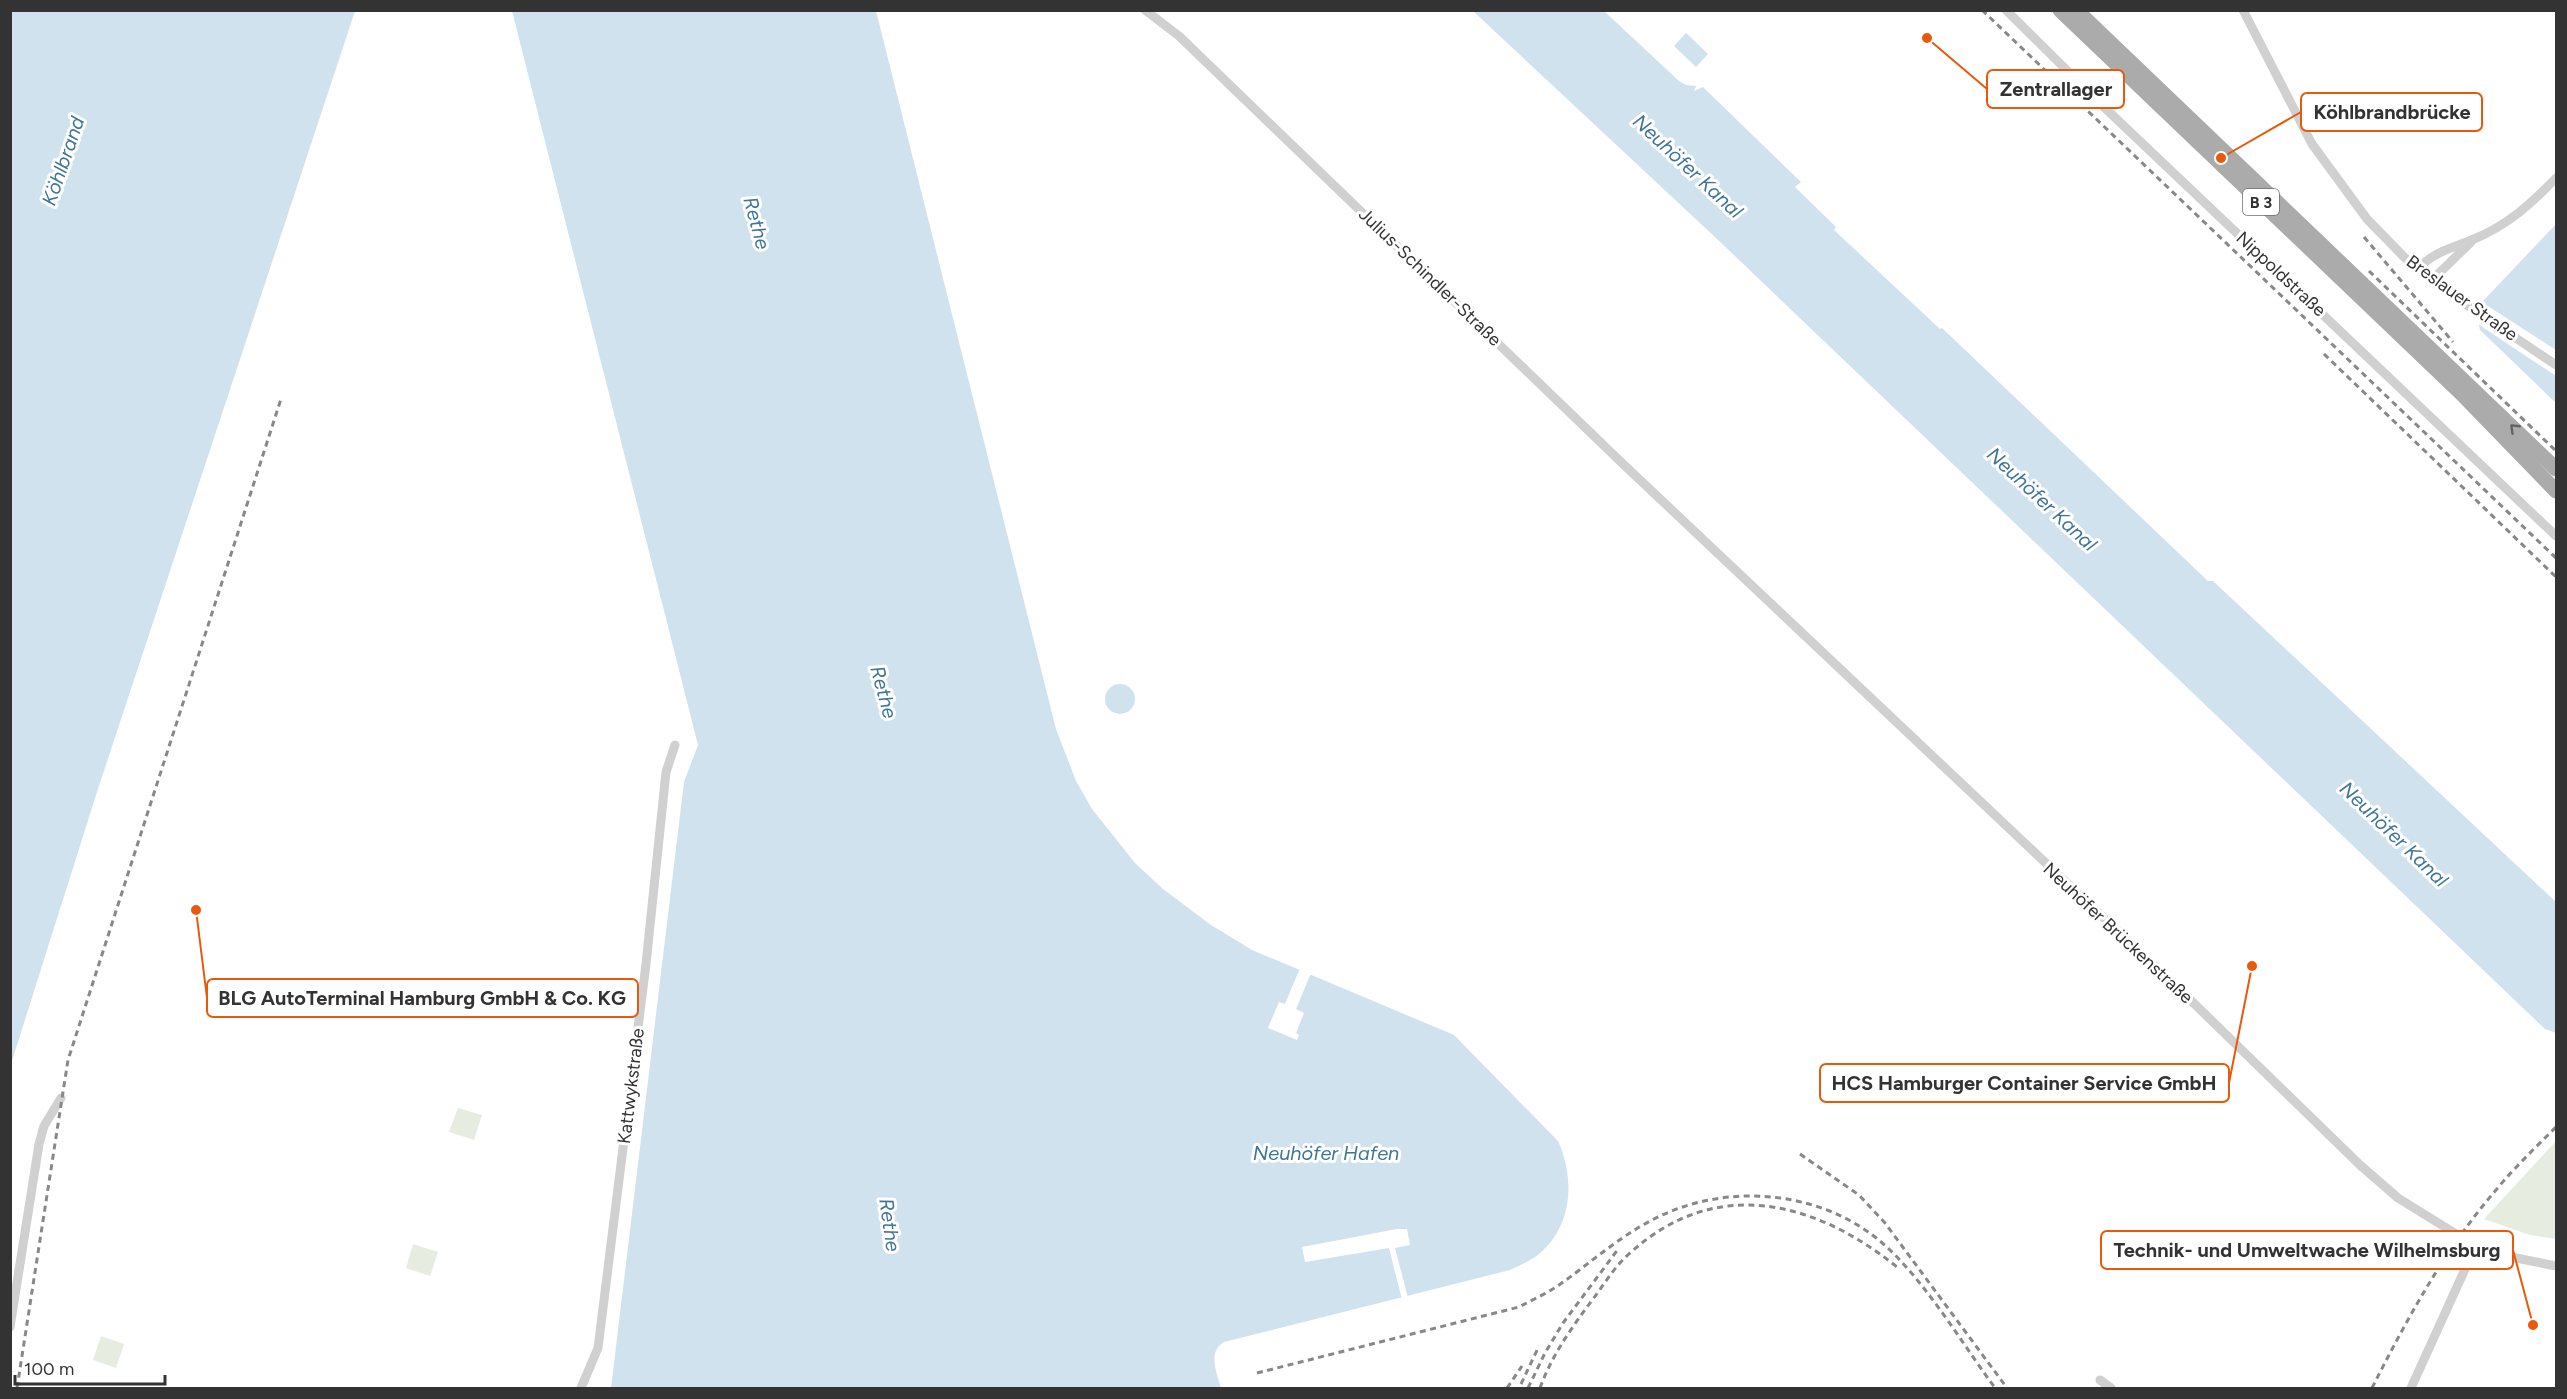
<svg xmlns="http://www.w3.org/2000/svg" width="2567" height="1399" font-family="Figtree,sans-serif">
<style>
.green{fill:#e6ecdf}
.water{fill:#cfe2ee}
.pier{fill:#fff}
.lines{fill:none;stroke-linecap:round;stroke-linejoin:round}
.minor{stroke:#d0d0d0;stroke-width:9}
.primary{stroke:#ababab;stroke-width:15}
.rail{stroke:#888;stroke-width:3;stroke-dasharray:6 4.5;stroke-linecap:butt}
.oneway{stroke:#636363}
.labels{text-anchor:middle;stroke-width:6;stroke-linejoin:round;paint-order:stroke}
.shield{fill:#fff;stroke:#707070;stroke-width:1.5}
.shield-label{font-size:16px;font-weight:bold;fill:#333}
.street-label{font-size:18px;fill:#333;stroke:#fff}
.water-label{font-size:20px;font-style:italic;fill:#3f7597;stroke:#fff}
.leader{fill:none;stroke:#e8590c;stroke-width:2}
.callout-dot{fill:#e8590c;stroke:#fff;stroke-width:2}
.callout{fill:#fff;stroke:#e8590c;stroke-width:2}
.callout-label{font-size:20px;text-anchor:middle;font-weight:bold;fill:#333}
</style>
<rect width="100%" height="100%" fill="#fff"/>
<g class="green">
<path d="M458 1108 482 1115 474 1140 449 1132Z"/>
<path d="M2556 1141V1239L2530 1235 2484 1219Z"/>
<path d="M413 1244 438 1252 430 1276 406 1268Z"/>
<path d="M101 1336 124 1344 116 1368 93 1360Z"/>
</g>
<g class="water">
<path d="M11 10 355 11 97 792 11 1064Z"/>
<path d="M512 11H876L1056 729 1076 781 1092 809 1135 863 1163 889 1211 925 1252 950 1454 1035 1558 1141C1575 1178 1573 1226 1539 1254 1530 1261 1520 1265 1510 1270L1224 1342C1207 1352 1217 1373 1221 1388H611L684 782 698 745Z"/>
<path d="M1473 11H1604L1679 81 1686 85 1696 86 1694 91 1703 87 1801 182 1795 187 1836 227 1834 230 1940 329 1942 328 2208 581H2213L2556 902V1033L2545 1029 1716 238Z"/>
<path d="M1686 33 1708 54 1696 67 1674 46Z"/>
<path d="M2556 224V403L2480 330 2477 317 2483 301Z"/>
<circle cx="1120" cy="699" r="15"/>
</g>
<g class="pier">
<path d="M2480 301 2556 350V376L2475 322 2474 317Z"/>
<path d="M1300 968 1311 973 1296 1009 1304 1013 1296 1033 1299 1035 1297 1040 1268 1028 1279 1002 1285 1004Z"/>
<path d="M1397 1229H1407L1410 1245 1395 1248 1408 1298 1402 1300 1389 1248 1305 1262 1302 1247Z"/>
</g>
<g class="lines">
<g class="minor">
<path d="M1145 10 1179 36 1622 463 2175 985 2360 1165 2398 1198 2461 1237 2506 1256 2556 1266"/>
<path d="M2006 10 2106 109 2556 536"/>
<path d="M2243 10 2312 144 2367 219 2404 257 2443 289 2556 365"/>
<path d="M2417 269C2437 250 2451 249 2474 239 2508 225 2531 204 2556 178"/>
<path d="M2432 280 2471 242"/>
<path d="M10 1327 39 1144 44 1126 61 1098"/>
<path d="M2100 1380 2111 1388"/>
<path d="M581 1388 598 1348 646 964 666 772 675 745"/>
<path d="M2411 1388 2476 1245"/>
</g>
<g class="primary">
<path d="M2060 10 2461 393 2556 491"/>
<path d="M2076 10 2556 469"/>
</g>
<g class="rail">
<path d="M1982 10 2556 558"/>
<path d="M2364 237 2453 342"/>
<path d="M2369 271 2556 451"/>
<path d="M2324 354 2556 577"/>
<path d="M1800 1154 1859 1195 1885 1223 2007 1388"/>
<path d="M1257 1373 1519 1307C1532 1300 1546 1294 1559 1285 1589 1264 1619 1237 1652 1220 1728 1180 1828 1190 1890 1250 1930 1289 1962 1343 1995 1388"/>
<path d="M1521 1384 1539 1346"/>
<path d="M17 1388 68 1060 281 399"/>
<path d="M1507 1388 1522 1366"/>
<path d="M1528 1388 1545 1353 1563 1323 1619 1248"/>
<path d="M1540 1388C1552 1355 1572 1327 1593 1299 1605 1283 1615 1266 1630 1253 1716 1175 1815 1201 1897 1267"/>
<path d="M2372 1388C2407 1319 2445 1249 2496 1190 2515 1167 2536 1147 2556 1127"/>
</g>
</g>
<defs><path id="oneway-chevron" d="M-2-3.5L2.5 0L-2 3.5" fill="none" stroke-width="1.6" stroke-linecap="round" stroke-linejoin="round" transform="scale(1.5)"/></defs>
<use class="oneway" href="#oneway-chevron" transform="translate(2514 428) rotate(-136)"/>
<g class="labels">
<rect class="shield" x="2243" y="189" width="36" height="26" rx="4.5"/>
<g class="shield-label">
<text x="2261" y="208">B 3</text>
</g>
<g class="street-label">
<text transform="translate(2281 274) rotate(43)" y="6">Nippoldstraße</text>
<text transform="translate(1430 277) rotate(44)" y="6">Julius-Schindler-Straße</text>
<text transform="translate(2462 298) rotate(36)" y="6">Breslauer Straße</text>
<text transform="translate(2118 933) rotate(43)" y="6">Neuhöfer Brückenstraße</text>
<text transform="translate(631 1086) rotate(-83)" y="6">Kattwykstraße</text>
</g>
<g class="water-label">
<text transform="translate(63 161) rotate(-71)" y="7">Köhlbrand</text>
<text transform="translate(1688 166) rotate(43)" y="7">Neuhöfer Kanal</text>
<text transform="translate(757 223) rotate(75)" y="7">Rethe</text>
<text transform="translate(2042 499) rotate(43)" y="7">Neuhöfer Kanal</text>
<text transform="translate(884 692) rotate(75)" y="7">Rethe</text>
<text transform="translate(2394 834) rotate(44)" y="7">Neuhöfer Kanal</text>
<text x="1326" y="1160">Neuhöfer Hafen</text>
<text transform="translate(890 1225) rotate(82)" y="7">Rethe</text>
</g>
</g>
<path class="leader" d="M1927 38L1987 89M2221 158L2301 112M196 910L207 998M2252 966L2229 1083M2533 1325L2513 1250"/>
<g class="callout-dot">
<circle cx="1927" cy="38" r="6"/>
<circle cx="2221" cy="158" r="6"/>
<circle cx="196" cy="910" r="6"/>
<circle cx="2252" cy="966" r="6"/>
<circle cx="2533" cy="1325" r="6"/>
</g>
<g class="callout">
<rect x="1987" y="70" width="137" height="38" rx="6"/>
<rect x="2301" y="93" width="181" height="38" rx="6"/>
<rect x="207" y="979" width="431" height="38" rx="6"/>
<rect x="1820" y="1064" width="409" height="38" rx="6"/>
<rect x="2101" y="1231" width="412" height="38" rx="6"/>
</g>
<g class="callout-label">
<text x="2056" y="96">Zentrallager</text>
<text x="2392" y="119">Köhlbrandbrücke</text>
<text x="422" y="1005">BLG AutoTerminal Hamburg GmbH &amp; Co. KG</text>
<text x="2024" y="1090">HCS Hamburger Container Service GmbH</text>
<text x="2307" y="1257">Technik- und Umweltwache Wilhelmsburg</text>
</g>
<rect width="2567" height="1399" fill="none" stroke="#333333" stroke-width="24"/>
<path d="M15 1375v9h150v-9" fill="none" stroke="#333333" stroke-width="3"/>
<text x="24" y="1375" font-size="18" fill="#333333" stroke="#ffffff" stroke-width="4.5" paint-order="stroke">100 m</text>
</svg>
